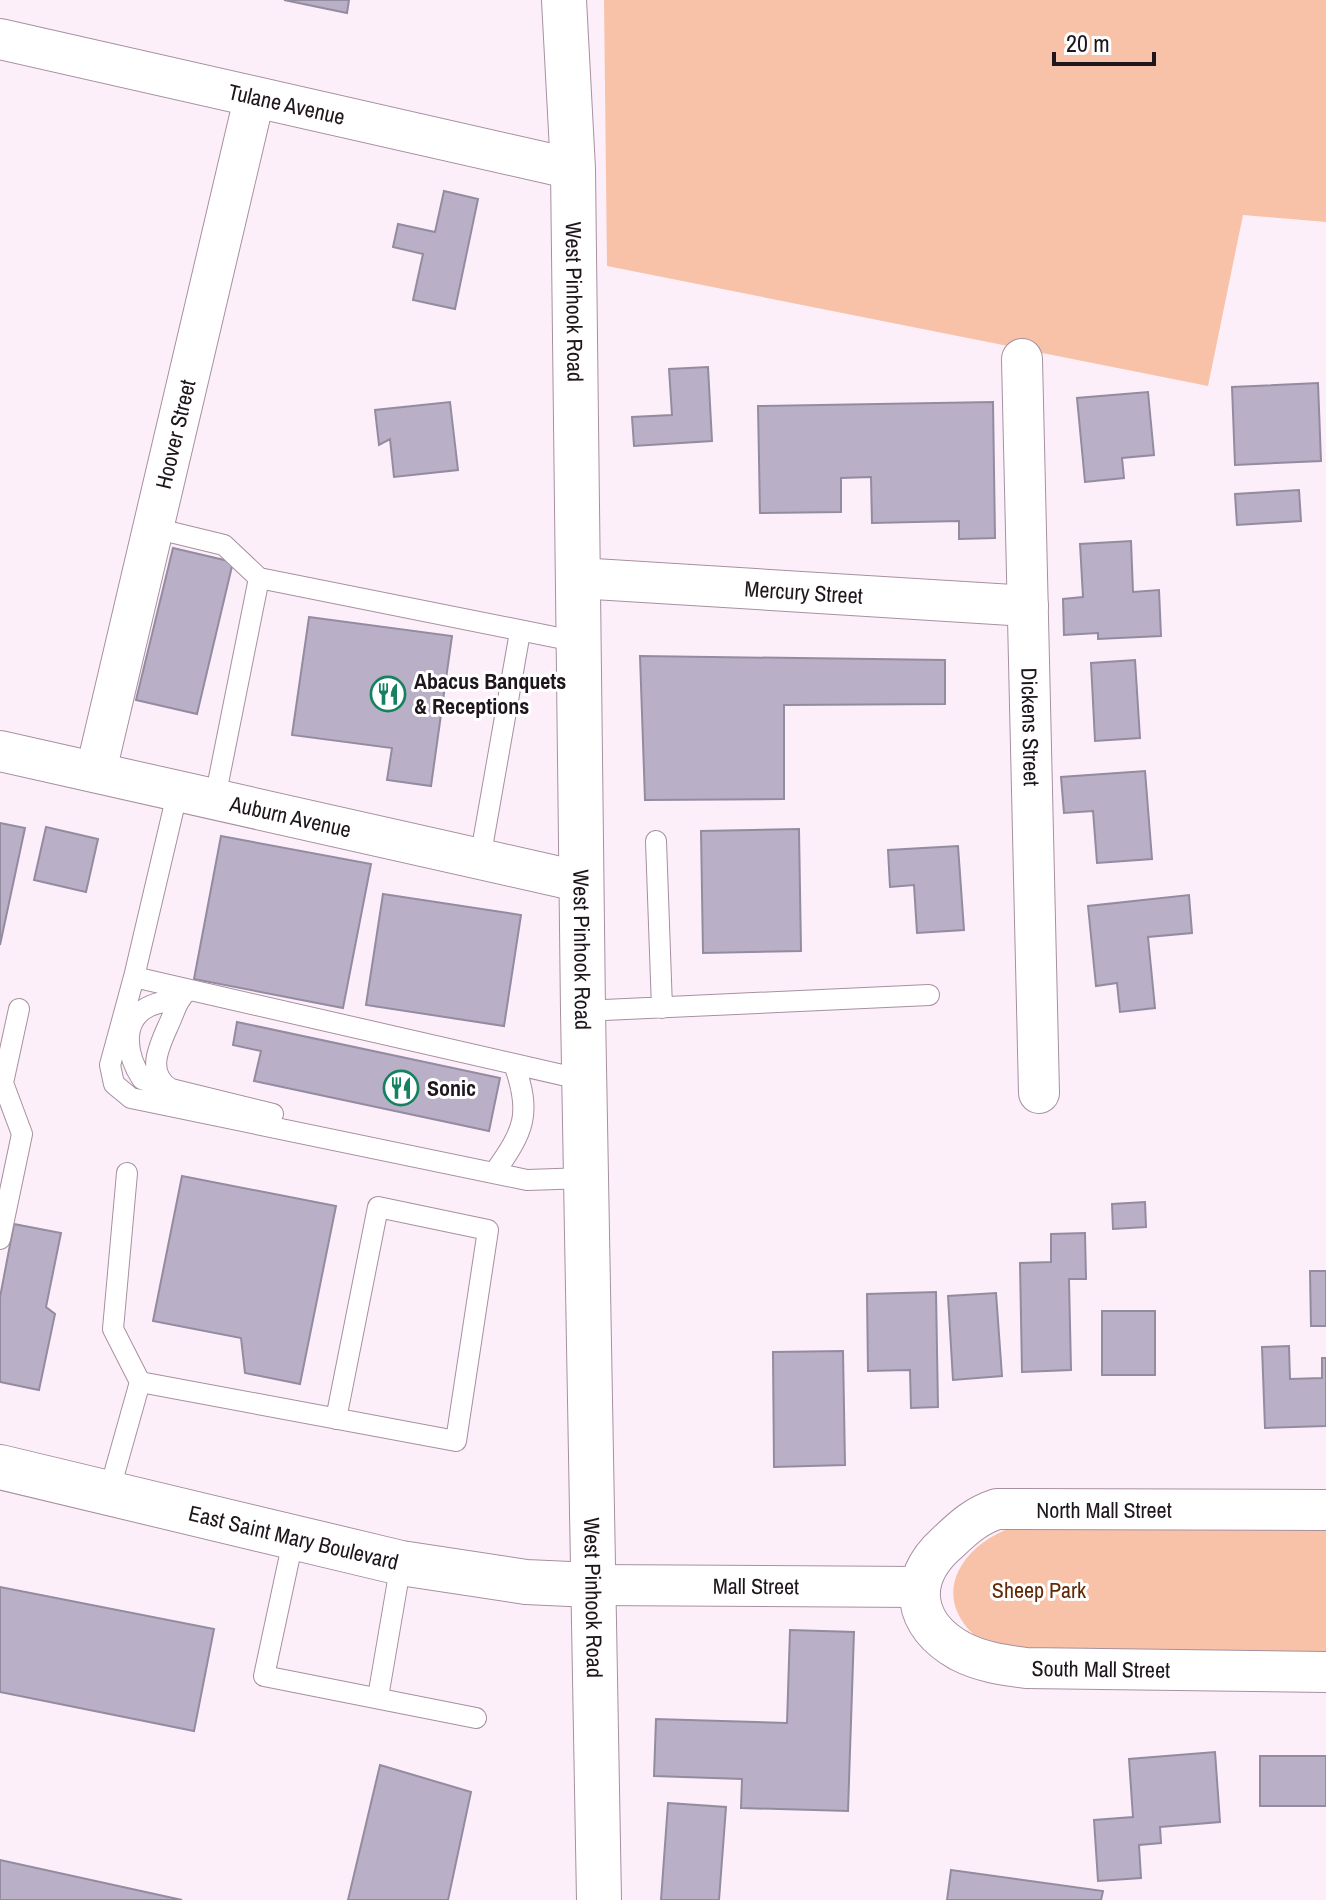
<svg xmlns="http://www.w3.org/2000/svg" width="1326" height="1900" viewBox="0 0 1326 1900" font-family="'Archivo Narrow',sans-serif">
	<rect width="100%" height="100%" fill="#fdeff9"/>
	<path fill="#f8c2a9" d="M604 0H1326V222L1243 215 1208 386 607 266Z
		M1019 1525 1326 1526V1659L1023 1656C1010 1652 991 1649 981 1641 924 1596 964 1541 1019 1525Z"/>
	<path fill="#b9b0c7" stroke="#938ba0" stroke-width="2" d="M284 0H349L347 13Z
		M444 191 478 199 455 309 413 300 423 254 393 247 398 224 435 232Z
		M708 367 712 441 634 446 632 417 672 415 669 369Z
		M1318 383 1321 461 1235 465 1232 387Z
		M1148 392 1154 455 1122 458 1124 478 1085 482 1077 398Z
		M450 402 458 470 394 477 390 439 379 445 375 410Z
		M993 402 995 538 959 539V521L872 523 871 477 841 478V512L760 513 758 406Z
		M1299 490 1301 521 1237 525 1235 494Z
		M1131 541 1133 592 1159 590 1161 636 1098 639V633L1064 635 1063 599 1083 597 1080 544Z
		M173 548 233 562 197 714 136 700Z
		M309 617 452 636 431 786 387 780 392 748 292 735Z
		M640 656 945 660V704L784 705V799L645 800Z
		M1135 660 1140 738 1095 741 1091 663Z
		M1145 771 1152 859 1097 863 1093 811 1064 813 1061 777Z
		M0 823 25 828 0 945Z
		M46 827 98 839 86 892 34 880Z
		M799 829 801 951 703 953 701 831Z
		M221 836 371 864 343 1008 194 979Z
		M958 846 964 930 917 933 914 885 890 887 888 850Z
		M383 894 521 915 504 1026 366 1005Z
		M1189 895 1192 933 1148 937 1155 1008 1120 1012 1117 983 1096 986 1088 906Z
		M237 1022 500 1078 489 1131 254 1081 261 1051 233 1045Z
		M182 1176 336 1206 300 1384 245 1373 241 1338 153 1321Z
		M1145 1202 1146 1227 1113 1229 1112 1204Z
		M14 1224 61 1233 46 1307 55 1314 39 1390 0 1382V1297Z
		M1085 1233 1086 1279H1069L1071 1370 1022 1372 1020 1263 1051 1262V1234Z
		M1310 1271H1326V1326H1311Z
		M936 1292 938 1407 911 1408 910 1370 868 1371 867 1294Z
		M996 1293 1002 1376 953 1380 948 1296Z
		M1102 1311H1155V1375H1102Z
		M1289 1346 1290 1379 1322 1378V1358H1326V1426L1265 1428 1262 1347Z
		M843 1351 845 1465 774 1467 773 1352Z
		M0 1587 214 1629 194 1731 0 1692Z
		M790 1630 854 1632 848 1811 741 1808 742 1779 654 1776 656 1719 787 1723Z
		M1215 1752 1220 1822 1160 1827 1161 1843 1139 1845 1141 1878 1098 1881 1094 1820 1133 1817 1129 1759Z
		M1260 1756H1326V1806H1260Z
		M380 1765 471 1792 448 1900H348Z
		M668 1803 726 1807 719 1900H661Z
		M0 1860 182 1900H0Z
		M951 1870 1103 1891 1101 1900H947Z"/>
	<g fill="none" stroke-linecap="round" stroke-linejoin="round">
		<g stroke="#a6909f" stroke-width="22">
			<path id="service" d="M154 528 224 545 259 578 215 798
				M259 578 579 642
				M656 841 662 1008
				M480 859 520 632
				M134 977 178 790
				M188 990C177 1000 175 1011 169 1024 159 1046 145 1074 171 1089L273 1114
				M583 1011 929 995
				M584 1080 134 977 110 1065 114 1084 131 1098 527 1180 586 1178
				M0 1083H3L19 1009
				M169 1089 142 1079C128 1058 119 1022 148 1007 157 1002 169 1001 179 998
				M127 1173 113 1329 140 1382
				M494 1173C524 1131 532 1114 514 1064
				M0 1239 22 1134 3 1083
				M109 1492 140 1382 456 1441 488 1230 378 1207 336 1419
				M294 1536 264 1676 476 1718
				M378 1697 401 1563"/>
		</g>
		<g stroke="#a6909f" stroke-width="42">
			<g id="minor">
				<path id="s1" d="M0 39 573 169"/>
				<path id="s2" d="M1022 359 1039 1093"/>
				<path id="s3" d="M578 578 1028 606"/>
				<path id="s4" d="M0 751 582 882"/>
				<path id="s5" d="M96 771 254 99"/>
				<path id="s6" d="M1326 1510 997 1509C975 1516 962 1529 946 1544 906 1580 913 1625 960 1651 981 1662 1003 1665 1026 1668L1326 1672"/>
				<path id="s7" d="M592 1585 919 1587"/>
			</g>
		</g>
		<g stroke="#a6909f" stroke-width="46">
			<g id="tertiary">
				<path id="s8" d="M0 1467 401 1563 526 1582 592 1585"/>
			</g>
		</g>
		<g stroke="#a6909f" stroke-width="46">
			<g id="secondary">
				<path id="s9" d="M564 0 573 169 583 1011 599 1900"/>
			</g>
		</g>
		<use href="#service" stroke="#fff" stroke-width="20"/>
		<use href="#minor" stroke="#fff" stroke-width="40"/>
		<use href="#tertiary" stroke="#fff" stroke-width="44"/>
		<use href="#secondary" stroke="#fff" stroke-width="44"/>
	</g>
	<defs>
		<g id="restaurant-ring" transform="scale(1.8)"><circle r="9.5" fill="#fff" stroke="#15825f" stroke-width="1.5"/><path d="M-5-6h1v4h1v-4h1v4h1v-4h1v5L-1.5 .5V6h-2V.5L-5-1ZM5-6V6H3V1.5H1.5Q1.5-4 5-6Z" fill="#15825f"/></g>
	</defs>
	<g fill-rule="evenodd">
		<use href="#restaurant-ring" x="388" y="694"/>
		<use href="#restaurant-ring" x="401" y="1088"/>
	</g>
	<g text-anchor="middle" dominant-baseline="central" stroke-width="6" stroke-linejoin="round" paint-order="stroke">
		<g font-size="22" fill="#1e161c" stroke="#fff">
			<text stroke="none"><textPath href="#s1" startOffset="294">Tulane Avenue</textPath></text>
			<text stroke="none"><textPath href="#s9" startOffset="302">West Pinhook Road</textPath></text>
			<text stroke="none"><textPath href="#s5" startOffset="346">Hoover Street</textPath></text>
			<text stroke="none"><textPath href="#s3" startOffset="226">Mercury Street</textPath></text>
			<text stroke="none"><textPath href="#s2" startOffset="368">Dickens Street</textPath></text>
			<text stroke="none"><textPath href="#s4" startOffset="298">Auburn Avenue</textPath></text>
			<text stroke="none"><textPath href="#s9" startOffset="950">West Pinhook Road</textPath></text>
			<text x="1104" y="1510">North Mall Street</text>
			<text stroke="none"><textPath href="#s8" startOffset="302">East Saint Mary Boulevard</textPath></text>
			<text stroke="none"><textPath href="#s7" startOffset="164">Mall Street</textPath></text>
			<text stroke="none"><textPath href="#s9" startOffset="1598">West Pinhook Road</textPath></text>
			<text stroke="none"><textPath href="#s6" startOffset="666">South Mall Street</textPath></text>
		</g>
		<g font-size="22" font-weight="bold" fill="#1e161c" stroke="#fff" text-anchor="start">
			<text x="414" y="681">Abacus Banquets<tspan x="414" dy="25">&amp; Receptions</tspan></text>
			<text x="427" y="1088">Sonic</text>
		</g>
		<g font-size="22" fill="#632906" stroke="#fff">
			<text x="1039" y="1590">Sheep Park</text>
		</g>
	</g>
	<path d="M1054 52v12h100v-12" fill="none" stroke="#1e161c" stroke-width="4"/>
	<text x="1066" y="52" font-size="24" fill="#1e161c" stroke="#ffffff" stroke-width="6" paint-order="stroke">20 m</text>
</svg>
